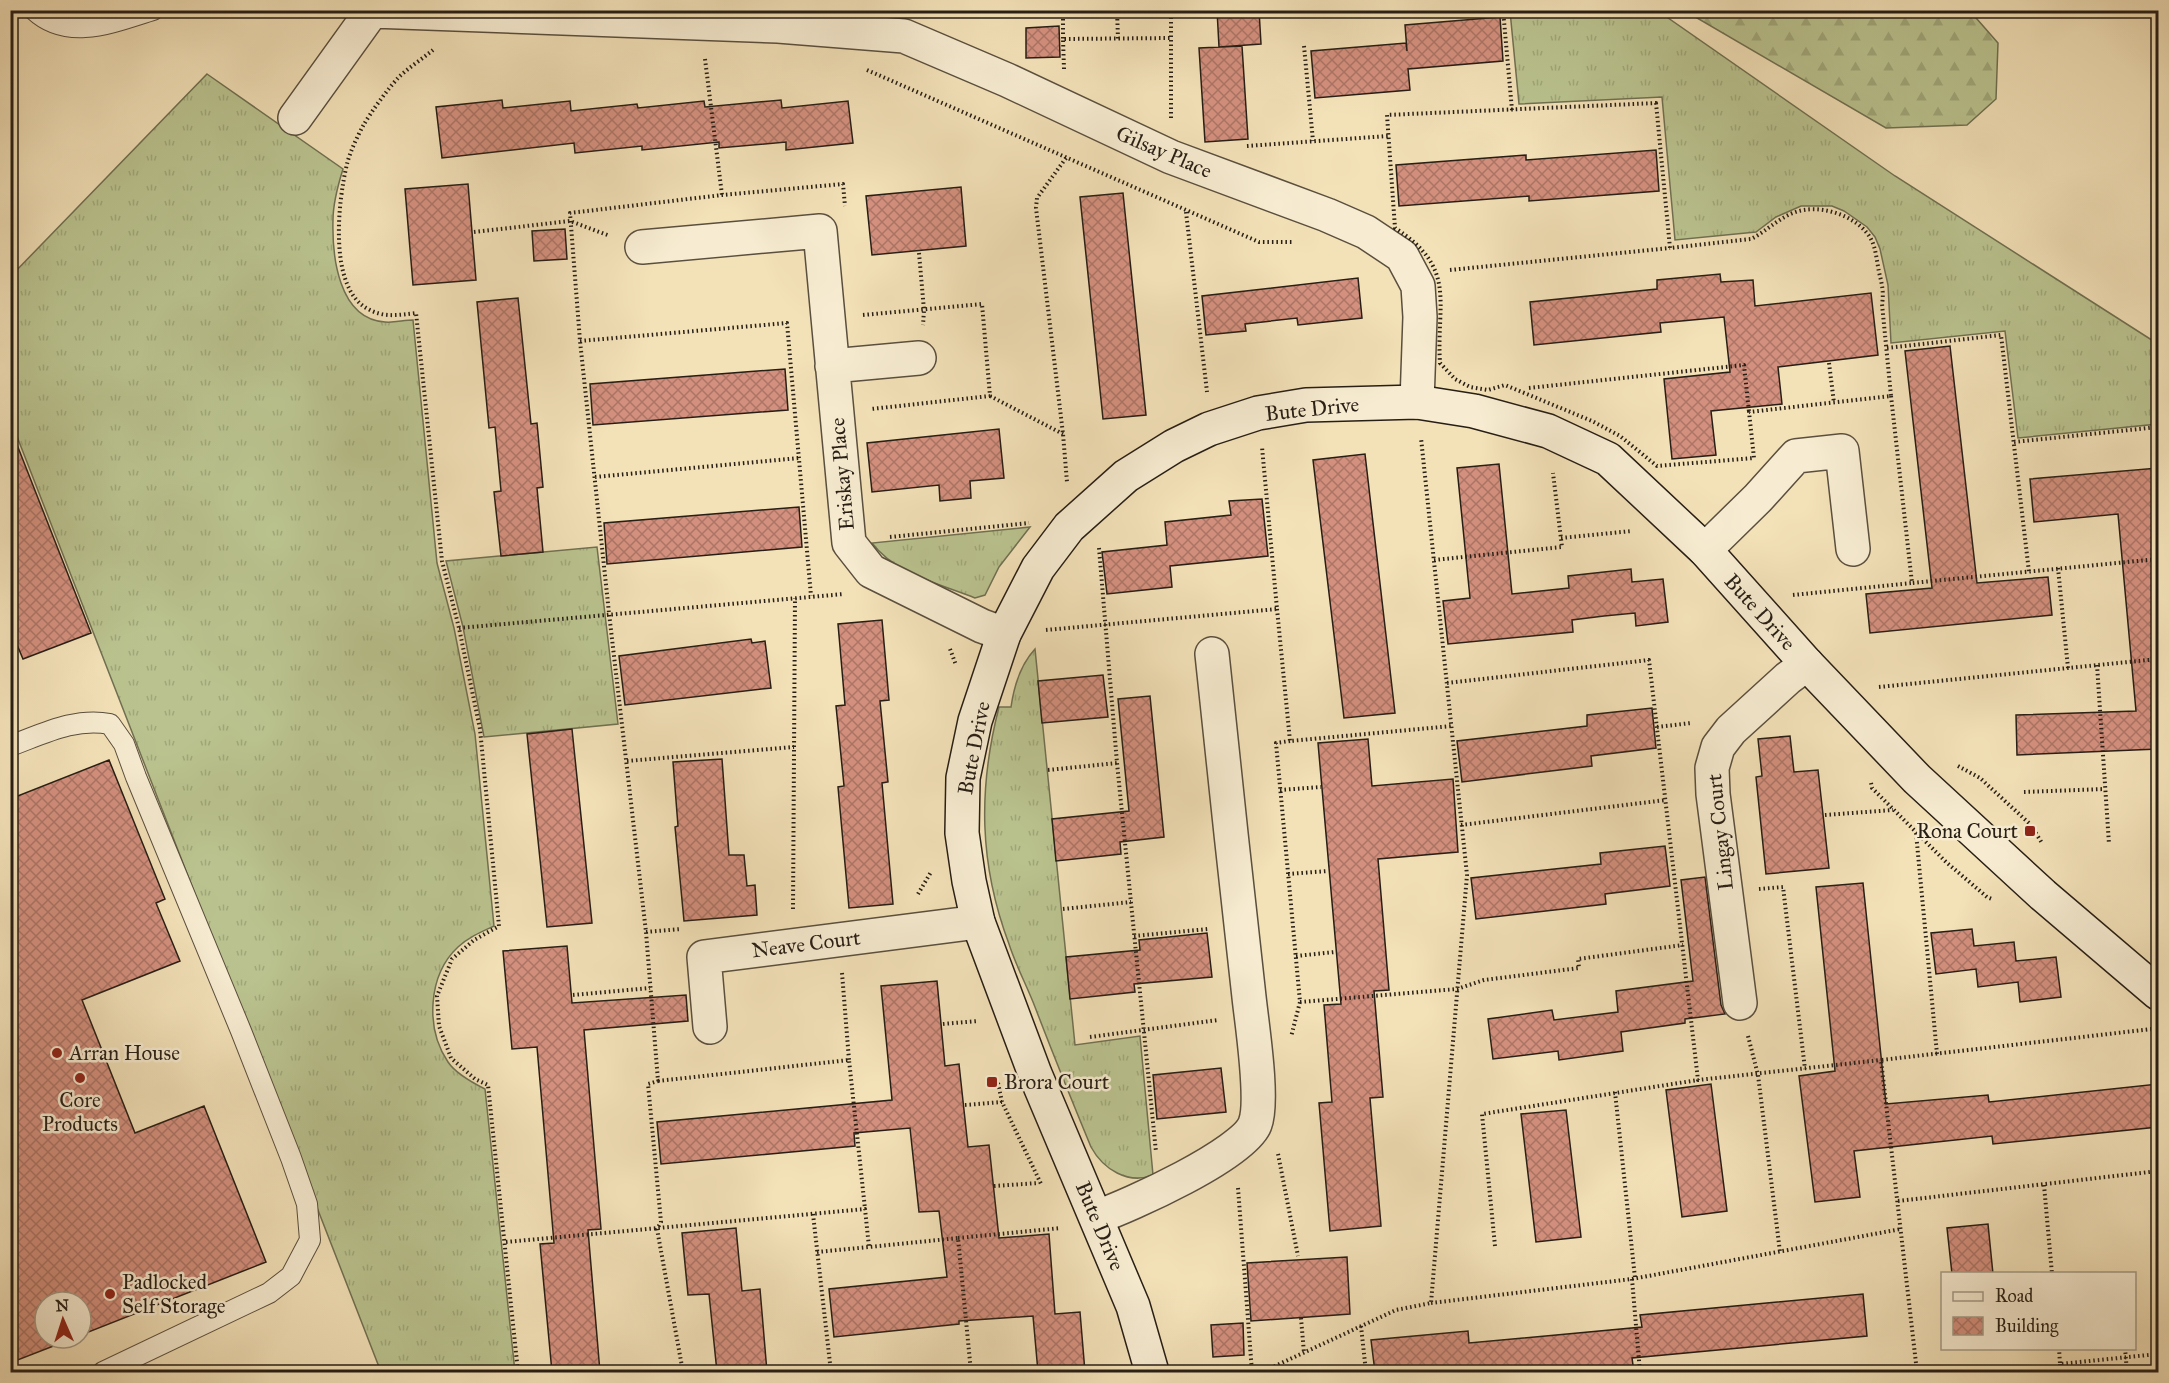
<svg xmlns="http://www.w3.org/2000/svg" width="2169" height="1383" viewBox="0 0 2169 1383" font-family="'IM FELL Great Primer',serif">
	<defs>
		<pattern id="grass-tufts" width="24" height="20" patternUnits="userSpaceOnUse" patternTransform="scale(1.5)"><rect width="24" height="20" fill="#bac38f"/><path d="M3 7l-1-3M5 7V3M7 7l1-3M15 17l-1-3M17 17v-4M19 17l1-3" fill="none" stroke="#a0a77a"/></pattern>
		<pattern id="forest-firs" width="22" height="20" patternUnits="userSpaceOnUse" patternTransform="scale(1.5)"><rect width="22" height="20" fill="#bac38f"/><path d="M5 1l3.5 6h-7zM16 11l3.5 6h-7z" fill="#a0a77a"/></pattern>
		<pattern id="building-cross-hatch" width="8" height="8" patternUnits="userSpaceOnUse" patternTransform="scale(1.5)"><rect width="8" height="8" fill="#d4907e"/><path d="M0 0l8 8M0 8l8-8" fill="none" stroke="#ac7566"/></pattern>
	</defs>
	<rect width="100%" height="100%" fill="#f3e1b8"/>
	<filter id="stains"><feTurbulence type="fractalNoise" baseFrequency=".00333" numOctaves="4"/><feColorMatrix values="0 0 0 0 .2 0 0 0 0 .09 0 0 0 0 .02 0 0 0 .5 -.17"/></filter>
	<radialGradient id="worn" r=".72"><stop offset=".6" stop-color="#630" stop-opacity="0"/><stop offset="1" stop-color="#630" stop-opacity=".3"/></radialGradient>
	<path fill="url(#grass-tufts)" stroke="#707052" stroke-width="1.5" d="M1510 11H1658L1895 176 2158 344V424L2018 438 2005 331 1891 343 1888 285 1880 249 1875 237 1867 227 1844 211 1832 206H1801L1776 217 1756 232 1675 240 1662 97 1519 104Z
		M207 74 343 169C338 185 333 203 333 220 332 255 338 319 385 322 394 323 404 320 413 320L437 563 454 628 475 734 494 926C481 932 469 937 458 947 428 975 425 1028 448 1062 456 1074 473 1083 485 1089L515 1372H381L11 421V276Z
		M1030 527 999 567 985 595 975 598C940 584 895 574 872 543Z
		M597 547 618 724 484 737 463 627 446 561Z
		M1035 649 1075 1045 1140 1036 1153 1175C1128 1185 1103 1169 1091 1147 1072 1101 1053 1054 1035 1007 1027 986 1016 966 1009 944 979 864 978 789 999 707H1011C1014 686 1021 664 1035 649Z"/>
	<path fill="url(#forest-firs)" stroke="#707052" stroke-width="1.5" d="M1685 11H1970L1998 43 1996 99 1967 125 1886 128Z"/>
	<path fill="url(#building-cross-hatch)" stroke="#271e15" stroke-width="1.5" d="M1217 10H1259L1261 44 1219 47Z
		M1500 17 1503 61 1408 69 1410 90 1315 98 1311 51 1406 43 1407 51 1405 25Z
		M1059 26 1060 57 1026 58V28Z
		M1242 46 1248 139 1205 142 1199 48Z
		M502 100 503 108 570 101 571 111 637 104 638 108 704 101 705 107 781 100 782 108 848 101 853 143 786 150V142L719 148V142L642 150V146L575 153 574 143 442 158 436 107Z
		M1656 150 1659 191 1529 201V196L1399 206 1396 165 1526 155V160Z
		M468 184 476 280 413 285 405 189Z
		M961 187 966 246 872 255 866 196Z
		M1123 193 1146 415 1103 419 1080 197Z
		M565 229 567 259 534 261 532 231Z
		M1720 274 1721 282 1753 280 1755 306 1871 293 1878 355 1778 367 1782 404 1711 411 1716 455 1672 459 1664 379 1730 372 1724 317 1660 323 1661 332 1534 345 1530 302 1657 289V280Z
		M1358 278 1362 318 1298 325 1297 318 1245 324 1246 331 1206 335 1202 296Z
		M518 298 531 424 537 423 543 487 537 488 543 552 501 556 494 492 501 491 495 427 489 428 477 302Z
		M1950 346 1977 583 2048 577 2052 615 1870 633 1866 594 1932 588 1905 351Z
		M785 369 788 410 593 425 590 384Z
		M999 429 1004 478 970 481 971 498 940 501 939 485 872 492 867 443Z
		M12 432 91 633 23 659 10 628V433Z
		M1365 454 1395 713 1344 718 1313 460Z
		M1499 464 1512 594 1569 588 1568 576 1631 569 1632 582 1663 579 1668 622 1636 626 1635 613 1604 616 1572 620 1573 632 1448 644 1443 601 1470 598 1457 468Z
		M2158 468V749L2017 755 2016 715 2136 711 2118 514 2034 522 2030 479Z
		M1262 499 1268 556 1170 566 1172 587 1107 594 1102 552 1167 545 1165 522 1231 515 1229 501Z
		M799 507 802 547 607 564 604 523Z
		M882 620 889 700 880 701 888 782 882 783 893 904 849 908 838 787 844 786 836 706 845 705 838 624Z
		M751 639 752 643 765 641 771 688 625 705 619 656Z
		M1103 675 1108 717 1042 723 1038 681Z
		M1150 696 1164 837 1120 842 1121 854 1056 861 1052 819 1129 811 1118 699Z
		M1652 708 1656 748 1591 756 1592 766 1462 782 1457 741 1587 726V715Z
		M572 729 592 923 547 927 527 734Z
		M1790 736 1794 772 1818 770 1829 868 1766 874 1756 777 1762 776 1758 739Z
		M1368 739 1372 786 1453 779 1458 852 1378 859 1389 990 1374 991 1383 1097 1370 1098 1381 1226 1330 1231 1319 1103 1332 1102 1324 1005 1341 1004 1318 743Z
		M722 759 729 855H744L747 886 755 885 757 915 684 921 675 827 678 826 673 762Z
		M109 760 165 899 156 903 180 961 82 1000 135 1133 204 1106 266 1262 81 1335V1302H45V1338H74L10 1363V799Z
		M1665 846 1670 886 1605 894 1606 904 1476 919 1471 878 1601 864 1600 853Z
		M1705 877 1721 1005 1725 1014 1685 1019V1023L1621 1032 1623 1051 1559 1060 1558 1051 1493 1059 1488 1019 1552 1010 1554 1020 1618 1012 1616 991 1693 981 1681 880Z
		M1863 883 1886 1104 1988 1095 1989 1102 2158 1084V1127L1993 1144 1992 1136 1854 1151 1860 1197 1815 1202 1799 1076 1835 1071 1816 887Z
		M1972 929 1974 946 2014 942 2016 961 2056 957 2061 997 2020 1002 2018 982 1978 987 1976 969 1936 974 1931 933Z
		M1207 933 1212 977 1134 984 1135 992 1070 999 1066 957 1140 950 1139 940Z
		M567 946 572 1003 686 995 688 1021 584 1030 601 1229 588 1230 600 1372H552L540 1244 554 1243 537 1047 512 1049 503 951Z
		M937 981 945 1066 959 1064 968 1147 989 1145 999 1238 1049 1234 1055 1314 1080 1312 1085 1372H1038L1033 1316 959 1321V1324L834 1337 829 1289 947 1277 939 1211 919 1212 910 1128 854 1133 855 1146 661 1164 657 1122 892 1100 881 986Z
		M1221 1068 1226 1112 1157 1119 1153 1075Z
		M1711 1084 1727 1211 1682 1217 1666 1090Z
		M1566 1110 1581 1237 1536 1242 1521 1114Z
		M1988 1224 1993 1274H1952L1947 1228Z
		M736 1228 742 1291 760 1289 767 1372H717L709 1294 688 1295 682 1233Z
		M1347 1257 1350 1314 1251 1321 1247 1263Z
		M1863 1294 1867 1336 1632 1358 1634 1372H1375L1371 1340 1468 1331 1469 1343 1642 1327 1640 1315Z
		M1243 1323 1244 1355 1213 1357 1211 1325Z"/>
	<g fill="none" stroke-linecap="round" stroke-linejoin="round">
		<g stroke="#5a4f3e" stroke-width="22">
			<path id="lane" d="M34 10C68 42 114 22 153 10
				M10 746C43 734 75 717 110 724L124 744 136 777 241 1031 291 1158 307 1204 310 1240 291 1276 269 1293 103 1372"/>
		</g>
		<g stroke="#5a4f3e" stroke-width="36">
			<path id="street" d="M295 118 372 11 778 26 904 36 1007 80 1171 157 1327 215 1366 232 1402 256 1418 286 1420 317 1417 402
				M642 247 820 231 849 543 871 571 982 626 1004 634
				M832 366 919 358
				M1705 550 1758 498 1796 456 1842 451 1853 549
				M1740 1003 1713 794 1712 768 1718 747 1731 730 1788 678 1807 664
				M710 1027 704 957 978 922
				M1097 1217C1129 1206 1244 1154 1255 1124 1264 1101 1252 1025 1249 997 1236 883 1224 768 1212 654"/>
		</g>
		<g stroke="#271e15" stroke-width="36">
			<path id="secondary" d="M1152 1372 1133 1306 1035 1074 978 922 969 881 962 833 963 778 975 721 1004 634 1038 568 1069 527 1126 476 1174 446 1209 429 1258 413 1306 405 1417 402 1474 411 1548 431 1608 459 1705 550 1807 664 1917 779 2043 895 2158 993"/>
		</g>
		<path stroke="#271e15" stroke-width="4" stroke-dasharray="1.5 3" stroke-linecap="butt" d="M1063 10V39
			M1117 10 1118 39
			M1503 10 1512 110
			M2141 10 2158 23
			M1304 46 1313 141
			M433 50C422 59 408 68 398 78 387 90 371 112 363 126 357 137 350 152 347 164 338 201 328 288 368 309 384 318 399 315 416 313L442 561 459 628 480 729 499 926 474 940 452 959 437 996 439 1026 451 1058 475 1079 488 1085 518 1372
			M705 59 722 195
			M1064 69 1063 39 1171 38
			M867 70 1259 242H1294
			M1656 103 1670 248 1751 239C1769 230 1783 213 1804 210 1827 206 1861 218 1872 241 1876 250 1877 262 1879 272 1882 284 1884 293 1882 304L1891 396 1749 412 1754 458 1657 466 1620 436 1592 421 1505 385 1488 390 1470 387 1455 379 1440 363C1436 302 1458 269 1395 228L1387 115Z
			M1171 118V10
			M1247 146 1388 136
			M1066 158 1037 198 1036 208 1063 434 1067 482
			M1186 212 1207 392
			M474 232 570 221 610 236
			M919 253 924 310 923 325
			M1450 270 1670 248
			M863 315 982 304 990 396 871 409
			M580 341 787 323 811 596
			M1887 348 2001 335 2029 572
			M1829 363 1834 403
			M1529 388 1744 365 1749 412
			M990 396 1063 434
			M1891 396 1912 583 2158 559
			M2014 442 2158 427
			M595 477 799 458
			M890 537 1029 523
			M1561 538 1632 531
			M1099 548 1117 763 1156 1152
			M1434 560 1562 547 1553 473
			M2058 568 2068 668
			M1793 595 1912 583
			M1277 609 1290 741 1452 726
			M459 628 844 594
			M1046 630 1277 609 1262 447
			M950 649 956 665
			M2097 665 2109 844
			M1447 683 1649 660 1698 1080 1881 1060
			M1879 687 2158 659
			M1657 727 1691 723
			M1290 741 1276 743 1300 1002 1291 1037
			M627 761 794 747
			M1958 766 1980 778 2030 824 2042 843
			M1048 770 1117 763
			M1871 783 1872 788 1946 862 1987 897 1992 899
			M1280 790 1321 787
			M2024 792 2104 789
			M1825 815 1893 810
			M1461 825 1666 800
			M1916 833 1937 1054
			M1288 874 1328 871
			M1759 889 1783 887 1805 1069
			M918 894 931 872
			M793 909 795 598
			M1063 909 1131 902
			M646 932 681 929
			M1134 936 1208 929
			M1296 956 1335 952
			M842 973 849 1060
			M573 995 650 988
			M1300 1002 1457 989 1484 980 1579 968 1578 959 1683 945
			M943 1024 978 1021
			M1748 1036 1758 1075 1780 1252
			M1090 1037 1218 1020
			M658 1081 849 1060 865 1209
			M998 1083 1002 1102 1042 1186
			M1615 1092 1635 1278
			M965 1105 1002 1102
			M1278 1154 1298 1256
			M2044 1185 2052 1274
			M994 1186 1039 1183
			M1238 1188 1252 1372
			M1898 1201 2158 1171
			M813 1214 831 1372
			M958 1238 1061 1228
			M506 1242 865 1209 869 1247 958 1238 971 1372
			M1495 1246 1482 1114 1698 1080
			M817 1252 869 1247
			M1632 1279 1640 1372
			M1431 1303 1632 1279 1901 1229
			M1301 1318 1304 1353
			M1361 1326 1366 1372
			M2059 1348 2060 1364 2158 1354
			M2125 1348 2127 1372
			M2060 1364 2061 1372
			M683 1372 657 1229 661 1222 648 1084 658 1081 646 932 609 613 580 341 570 213 722 195 843 184 845 206
			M967 1372 1009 1368V1372
			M1262 1372 1396 1310 1431 1303 1467 875 1421 438
			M1917 1372 1881 1060 2152 1029"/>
		<use href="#lane" stroke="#f7ecd1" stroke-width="20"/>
		<use href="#street" stroke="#f7ecd1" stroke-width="33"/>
		<use href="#secondary" stroke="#f7ecd1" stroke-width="33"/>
	</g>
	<g fill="#8f2418" stroke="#f7ecd1" stroke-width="2">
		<rect x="2024" y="825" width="12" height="12" rx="3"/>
		<circle cx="57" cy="1053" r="6"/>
		<circle cx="80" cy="1078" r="6"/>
		<rect x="986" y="1076" width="12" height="12" rx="3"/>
		<circle cx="110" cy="1294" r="6"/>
	</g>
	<g text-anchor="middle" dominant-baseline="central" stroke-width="5" stroke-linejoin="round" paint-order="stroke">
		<g font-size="21" fill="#271e15" stroke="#f7ecd1">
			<text transform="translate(1164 152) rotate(23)">Gilsay Place</text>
			<text transform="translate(1312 409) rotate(-6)">Bute Drive</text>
			<text transform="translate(842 474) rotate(-95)">Eriskay Place</text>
			<text transform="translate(1760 612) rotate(48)">Bute Drive</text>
			<text transform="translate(974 748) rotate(-79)">Bute Drive</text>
			<text transform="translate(1720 832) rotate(-96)">Lingay Court</text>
			<text transform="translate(806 944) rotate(-7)">Neave Court</text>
			<text transform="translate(1100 1226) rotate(67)">Bute Drive</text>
		</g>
		<g font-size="21" fill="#271e15" stroke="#f7ecd1" text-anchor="start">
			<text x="2018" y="831" text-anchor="end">Rona Court</text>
			<text x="69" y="1053">Arran House</text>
			<text x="1004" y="1082">Brora Court</text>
			<text x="80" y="1100" text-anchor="middle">Core<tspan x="80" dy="24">Products</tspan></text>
			<text x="122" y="1282">Padlocked<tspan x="122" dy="24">Self Storage</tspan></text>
		</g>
	</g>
	<rect width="2169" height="1383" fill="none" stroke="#f3e1b8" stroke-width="36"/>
	<rect x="12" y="12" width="2145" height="1359" fill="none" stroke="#271e15" stroke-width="3"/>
	<rect x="18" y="18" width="2133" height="1347" fill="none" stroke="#271e15" stroke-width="1.5"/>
	<rect x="1941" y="1272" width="195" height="78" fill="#f7ecd1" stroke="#a49a86" stroke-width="1.5"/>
	<rect x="1953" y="1292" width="30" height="9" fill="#f7ecd1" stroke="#a49a86" stroke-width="1.5"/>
	<text x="1995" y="1302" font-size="18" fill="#271e15">Road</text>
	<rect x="1953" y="1317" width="30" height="18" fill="url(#building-cross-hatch)" stroke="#a49a86" stroke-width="1.5"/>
	<text x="1995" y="1332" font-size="18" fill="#271e15">Building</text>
	<g transform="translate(63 1320) rotate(357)"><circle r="28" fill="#f7ecd1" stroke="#a49a86" stroke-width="1.5"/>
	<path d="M0-4.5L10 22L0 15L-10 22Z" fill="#8f2418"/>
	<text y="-9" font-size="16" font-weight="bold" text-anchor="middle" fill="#271e15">N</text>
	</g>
	<rect width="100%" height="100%" filter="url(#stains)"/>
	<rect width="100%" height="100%" fill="url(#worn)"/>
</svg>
